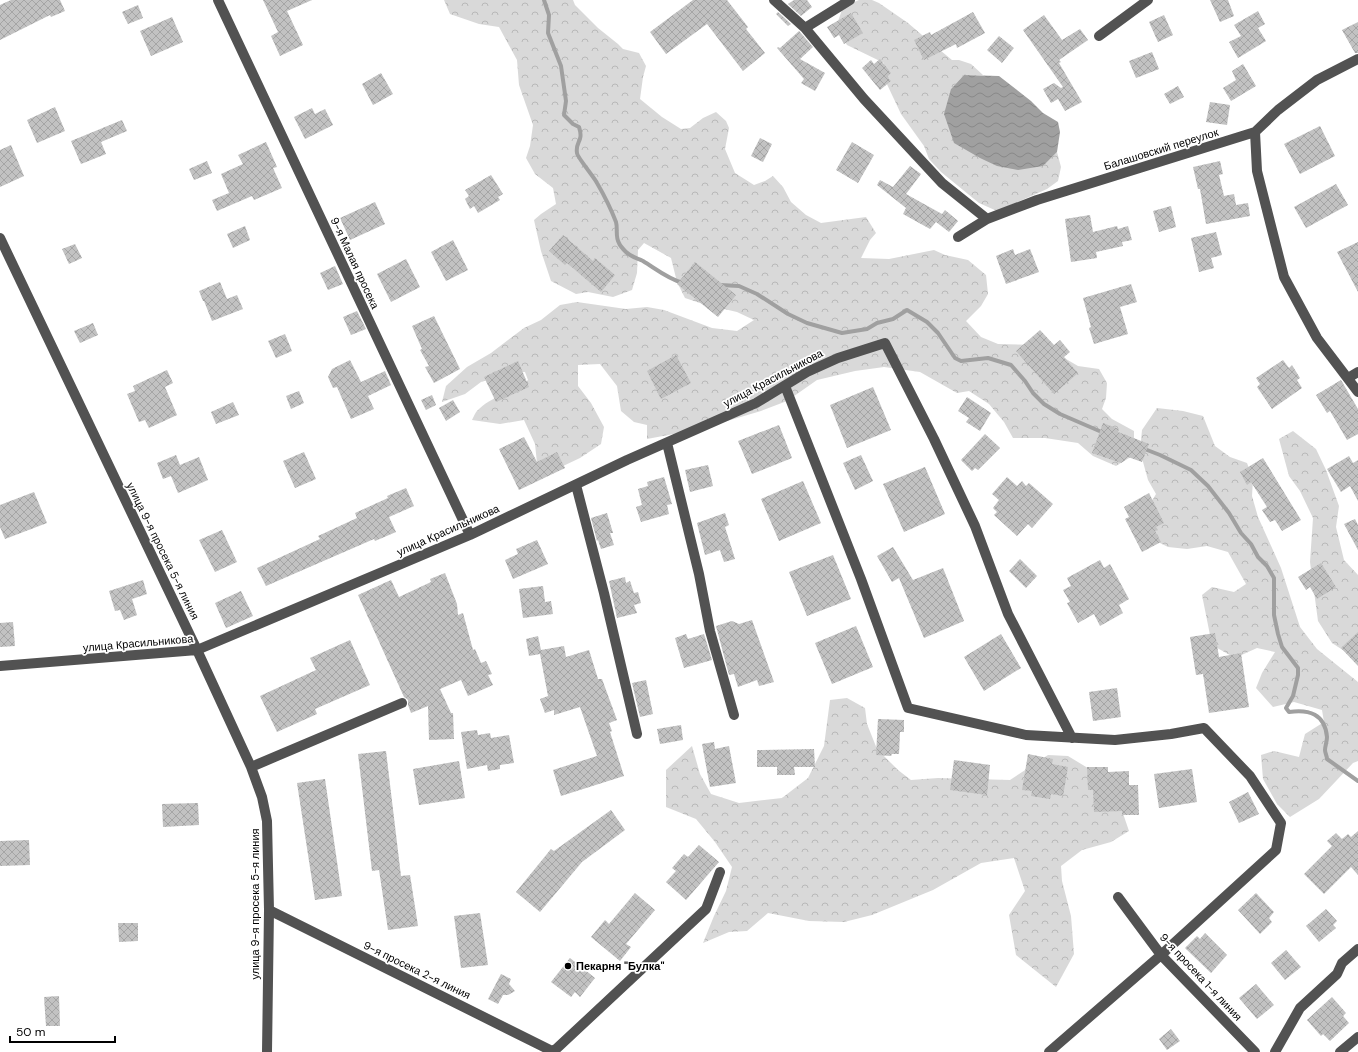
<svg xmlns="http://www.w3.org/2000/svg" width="1358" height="1052" viewBox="0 0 1358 1052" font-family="'DM Sans',sans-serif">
	<defs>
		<pattern id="forest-crowns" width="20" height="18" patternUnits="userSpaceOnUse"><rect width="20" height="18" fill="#d9d9d9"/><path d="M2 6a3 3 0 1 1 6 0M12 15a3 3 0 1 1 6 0" fill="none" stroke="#b8b8b8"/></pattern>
		<pattern id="water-waves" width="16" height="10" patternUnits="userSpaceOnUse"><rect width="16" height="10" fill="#a0a0a0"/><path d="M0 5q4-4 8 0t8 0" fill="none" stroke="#888"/></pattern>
		<pattern id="building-cross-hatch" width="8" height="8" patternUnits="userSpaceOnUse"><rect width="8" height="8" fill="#c2c2c2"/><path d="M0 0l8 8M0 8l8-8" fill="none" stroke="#a5a5a5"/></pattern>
	</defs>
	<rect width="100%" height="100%" fill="#fff"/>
	<path fill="url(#forest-crowns)" d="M444 0H573L575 5 598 28 618 44 623 49 639 53 646 66 643 77 640 99 662 117 681 129 690 128 703 118 716 112 726 121 729 128 725 149 735 173 754 185 765 181 773 176 783 187 791 202 806 215 821 223 866 217 876 233 870 240 861 258 889 259 934 250 945 255 968 260 986 275 988 294 981 306 966 321 981 337 998 344 1042 345 1078 366 1099 369 1107 383 1106 398 1102 409 1112 419 1134 431V455L1116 466 1093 456 1078 443 1045 438H1013L1004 422 989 404 969 391 957 393 920 372 884 367 855 371 817 380 787 401 761 411 700 429 647 439V425L634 422 621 411 617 386 600 364 578 365V386L591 403 604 427 601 444 580 458 561 467 537 463 535 444 524 420 500 424 472 420C474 416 476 411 479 409 493 396 513 392 528 380L525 372 508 373 481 382 465 394 442 402 446 386 467 367 491 353 524 328 541 320 560 305 577 302 626 309 647 307 664 310 712 328 737 331 754 320 737 312 703 304 685 298 677 282 671 258 644 243 638 250 637 273 632 290 613 297 588 292 576 294 551 281 541 251 534 220 541 214 556 204 553 188 535 174 526 158 530 146 533 125 519 85 517 60 499 27 479 24 450 14Z
		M859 0H872L879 3 908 23 929 41 952 60H959L971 64 983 75H964L951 89 1043 166 1057 152 1061 167 1058 181 1047 189 997 211 979 203 941 172 929 159 924 146 901 114 885 80 884 63 847 45 836 27 843 7Z
		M1157 408 1183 411 1203 416 1215 446 1230 457 1247 463 1253 479 1252 496 1258 517 1281 568 1300 627 1317 649 1358 682V761L1353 763 1319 799 1290 817 1277 804 1263 779 1261 755 1274 751 1299 757 1305 734 1324 722 1322 710 1294 702 1273 707 1256 688 1262 673 1275 652 1257 648 1235 658 1212 645 1202 595 1212 587 1234 592 1246 584 1228 552 1207 546 1187 549 1168 547 1150 538 1142 518 1156 494 1148 480 1140 451 1142 430Z
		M1293 431 1316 449 1326 470 1339 506 1336 527 1344 560 1358 575V660L1332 643 1318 621 1310 562 1313 518 1300 491 1289 476 1279 439Z
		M847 698 865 708 867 724 877 749 898 770 911 780 938 778 1010 780 1048 755 1068 756 1101 776 1116 793 1129 831 1111 842 1082 850 1061 866 1062 881 1071 916 1074 954 1056 987 1016 955 1009 915 1025 891 1014 858 981 863 933 890 872 915 844 922 809 921 768 913 747 931 729 932 703 943 714 916 726 891 732 867 715 842 696 819 666 807V770L692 746 700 774 711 794 739 803 782 798 808 778 824 746 830 700Z"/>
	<path fill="url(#water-waves)" d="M964 75 999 76 1031 101 1043 113 1058 122 1060 132 1057 152 1043 166 1018 170 997 166 980 158 954 143 944 114 951 89Z"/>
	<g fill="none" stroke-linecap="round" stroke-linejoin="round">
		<path stroke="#a0a0a0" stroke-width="4" d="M544 0 549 15 548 33 561 66 566 101 564 115 573 124 579 127C584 142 575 141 577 153 577 157 594 177 597 183 604 195 611 209 616 222 618 229 615 236 619 243 620 246 624 250 626 252 631 257 637 258 643 261 656 269 668 279 683 283
			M720 285 739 286 757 294 788 314 807 323 842 333 867 329 877 323 893 319 907 310 927 322 938 333 955 358 961 361 988 358 1011 365 1025 381 1033 393 1044 404 1060 414 1104 433
			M1142 448 1160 455 1191 470 1208 486 1229 513 1241 533 1251 544 1258 557 1267 566 1274 578V615L1278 634 1282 647 1298 668V675L1293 696 1286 708 1289 712C1309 709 1325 714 1327 737 1327 742 1325 746 1325 750 1325 753 1327 756 1327 759L1358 781"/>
	</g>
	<path fill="url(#building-cross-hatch)" d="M11 0H60L65 11 51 17 50 15 0 40V5Z
		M263 0H312L287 11 303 45 280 56 271 36 278 32Z
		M693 0H727L748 27 746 29 765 53 743 71 707 24 666 54 650 32Z
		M794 0H807L812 7 801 16 788 4Z
		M1210 0H1228L1234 16 1220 22Z
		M138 5 143 18 128 24 122 12Z
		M1258 11 1265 24 1258 28 1266 41 1238 58 1229 42 1241 36 1234 25Z
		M778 12 791 24 788 26 776 14Z
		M973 12 985 33 957 48 956 44 924 60 914 40 930 32 931 35Z
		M851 13 863 33 844 44 839 35 834 38 827 27Z
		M1044 15 1062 40 1080 29 1088 40 1059 60 1061 62 1059 63 1082 102 1065 111 1058 99 1051 103 1043 89 1054 83 1061 88 1063 87 1023 30Z
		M1164 15 1173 35 1158 42 1149 22Z
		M172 17 183 42 151 56 140 31Z
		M1358 22V53H1355L1342 30Z
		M799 31 813 47 800 59 825 73 815 91 801 83 804 79 777 48 778 47 780 48Z
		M999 36 1014 48 1002 63 987 50Z
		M1152 52 1159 69 1136 78 1129 61Z
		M880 59 891 73 887 77 891 81 880 90 862 68 871 60 874 64Z
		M1243 64 1256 86 1231 101 1223 88 1236 80 1232 71Z
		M381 73 393 94 373 105 362 84Z
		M1178 86 1184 97 1170 104 1164 94Z
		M1210 102 1230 105 1227 125 1206 122Z
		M55 107 65 131 37 143 27 120Z
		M312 108 315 114 325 109 333 125 305 139 294 117Z
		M122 120 127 131 101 142 106 154 81 164 71 141Z
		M1320 126 1335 156 1300 174 1284 144Z
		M760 138 772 144 763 162 751 156Z
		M266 142 277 167 273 168 282 188 254 200 252 196 217 211 212 200 229 193 221 174 243 164 238 155Z
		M852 142 874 155 858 183 836 170Z
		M11 145 24 176 0 187V150Z
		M207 161 212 173 194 180 189 169Z
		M1220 161 1223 174 1219 175 1224 196 1234 194 1236 205 1248 203 1250 216 1206 224 1200 189H1198L1193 167Z
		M910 166 921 174 906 194 942 214 945 210 958 221 949 232 936 222 930 229 903 214 906 208 877 185 880 180 893 187Z
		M491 175 503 194 498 197 500 200 478 213 474 206 470 209 465 199 469 196 465 190Z
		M1336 184 1348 205 1306 228 1294 207Z
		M375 202 385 224 350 240 340 218Z
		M1171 206 1176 227 1159 232 1153 211Z
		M1090 215 1093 232 1117 226 1118 229 1128 226 1132 240 1122 242 1123 246 1096 252 1097 258 1071 262 1065 219Z
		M245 226 250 240 233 248 227 234Z
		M1216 232 1222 255 1211 258 1214 268 1199 272 1191 238Z
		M563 235 593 261 595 258 615 275 601 292 567 263 565 265 549 251Z
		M453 240 468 270 446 281 431 252Z
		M1358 242V292L1337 252Z
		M75 244 82 258 69 264 62 249Z
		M1013 249 1015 255 1030 249 1039 272 1006 284 996 256Z
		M406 259 420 287 391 302 377 274Z
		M695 262 736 295 718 317 677 284Z
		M335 266 343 284 328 290 320 273Z
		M220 282 227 299 237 295 243 309 212 321 204 301H203L199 291Z
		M1131 284 1137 302 1120 307 1128 334 1094 344 1089 328 1091 327 1083 298Z
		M357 311 366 329 351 335 343 317Z
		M434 316 460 369 434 383 425 367 429 366 420 350 422 349 412 326Z
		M93 323 98 335 80 343 74 331Z
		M1040 330 1054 345 1060 340 1070 352 1064 357 1078 373 1054 394 1016 351Z
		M285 334 292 351 276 358 268 341Z
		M676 355 691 383 661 399 647 371Z
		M350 360 361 382 385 371 391 385 368 396 374 409 351 419 337 387 333 388 328 377 332 369Z
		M1283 360 1289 368 1292 365 1300 378 1297 380 1302 388 1272 409 1257 387 1260 384 1256 378Z
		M518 361 529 387 496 402 484 377Z
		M167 370 173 383 165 387 177 415 149 428 145 420 139 422 127 394 135 391 133 386Z
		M1341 380 1358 409V434L1347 440 1330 411 1327 413 1316 395Z
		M873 387 891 430 847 448 830 405Z
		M299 391 304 403 291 409 286 396Z
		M432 395 436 405 426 410 421 400Z
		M967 397 991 413 980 431 966 422 969 418 958 411Z
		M453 400 460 412 446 421 439 408Z
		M233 402 239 415 216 424 211 412Z
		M1103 423 1119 429 1118 432 1149 444 1142 462 1128 457 1124 461 1121 463 1092 453Z
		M779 425 792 458 752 474 738 441Z
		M985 434 1000 448 978 470 975 468 972 471 961 460Z
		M524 437 537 462 557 452 565 468 519 490 499 449Z
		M304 452 316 479 295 488 283 461Z
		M176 455 180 465 199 457 208 480 178 493 171 476 163 479 157 463Z
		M861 455 873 481 855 490 843 463Z
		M1349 456 1353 463 1358 460V501L1350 486 1341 492 1327 469Z
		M1263 458 1301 520 1282 531 1275 520 1270 522 1262 510 1267 507 1251 482 1247 485 1240 472Z
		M708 465 713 486 690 492 685 470Z
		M925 467 945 514 904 532 883 484Z
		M664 477 672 504 667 505 669 514 641 522 636 507 642 505 638 489 648 486 647 482Z
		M1007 477 1017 486 1022 481 1026 486 1029 483 1053 504 1032 528 1028 524 1017 536 994 515 997 512 993 508 999 500 992 494Z
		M803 481 821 523 779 541 761 499Z
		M406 488 414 506 389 517 396 532 375 541 374 539 266 586 257 568 320 539 318 536 357 518 355 513 388 498 387 496Z
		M34 492 47 523 5 539 0 527V505Z
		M1149 493 1164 523 1156 527 1158 530 1155 531 1161 542 1142 552 1125 519 1129 517 1124 507Z
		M607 513 613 533H610L614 545 601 549 598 540 597 541 591 518Z
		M725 513 729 525 725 527 735 559 724 562 720 550 705 555 697 523Z
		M1355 519 1358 525V550L1344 524Z
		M222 530 237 562 215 572 199 540Z
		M537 540 548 564 513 579 505 560 518 554 516 549Z
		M893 547 913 580 943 568 964 621 924 638 899 578 892 582 877 556Z
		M833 555 851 599 807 616 789 572Z
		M1020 559 1037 576 1026 588 1009 571Z
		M1100 560 1104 568 1110 564 1129 599 1119 605 1123 613 1100 626 1094 614 1078 623 1067 603 1070 602 1063 590 1071 586 1067 578Z
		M1321 563 1336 587 1317 599 1310 587 1306 590 1298 577Z
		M445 573 457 604 458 615 463 613 473 650 475 649 481 663 486 661 492 674 488 675 493 685 468 696 461 680 440 689 451 713H453L454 739 429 740 428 706 411 713 408 705V700L404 697 358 595 391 580 399 597 431 582 430 579Z
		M625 577 626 583 630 581 634 593 638 592 641 603 634 605 637 613 617 618 609 581Z
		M143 580 147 594 132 599 137 615 124 620 120 610 115 611 109 591Z
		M543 586 545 602 551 601 553 614 523 618 519 589Z
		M241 591 253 616 226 628 215 603Z
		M752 620 774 682 759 686 757 680 738 687 734 674 729 675 716 626 732 621 739 624Z
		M13 622 15 646 0 647V623Z
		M856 626 873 667 832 684 815 643Z
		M1358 632V666L1341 648Z
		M1215 633 1219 657 1241 653 1249 707 1209 713 1203 674 1196 675 1190 637Z
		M686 634 688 639 704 634 712 660 684 668 675 638Z
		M1001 634 1021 668 984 691 964 657Z
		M538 636 541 650 564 646 566 657 589 650 598 679H602L617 720 609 723 612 731 610 732 624 776 561 796 553 770 597 756 580 707 554 715V710L545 713 540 699 548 696 540 654 529 656 526 639Z
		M350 640 370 685 315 709 317 714 277 732 260 696 316 670 310 658Z
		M646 680 653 714 640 717 632 683Z
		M1117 688 1121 717 1093 721 1089 692Z
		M878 719 904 720V732H900L899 754H892L891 756 876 755Z
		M681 725 683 740 660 744 657 729Z
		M477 730 478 735 490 733 491 738 509 735 514 763 500 765V769L488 771 487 765 467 769 461 732Z
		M714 742 715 749 729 746 736 783 710 787 702 744Z
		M814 749 815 767H794L795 775H777V767H757V750Z
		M386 751 401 876 410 875 418 926 388 930 379 870 372 871 358 754Z
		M1028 754 1053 759 1052 764 1068 767 1063 796 1051 794 1050 799 1031 796 1032 791 1022 790Z
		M954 760 990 765 987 795 950 790Z
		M459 761 465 798 419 805 413 769Z
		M1087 767H1108V772L1129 771V785H1138L1139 815H1122V811L1094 812 1093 790H1088Z
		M1192 769 1197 802 1159 808 1154 774Z
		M325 779 342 896 315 900 297 783Z
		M1248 792 1259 814 1239 823 1229 802Z
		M198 803 199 825 163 827 162 804Z
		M611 810 625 830 582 862 540 912 516 892 551 849 554 851Z
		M1358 831V875L1351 867 1324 894 1304 874 1332 846 1327 841 1336 833 1342 839 1348 834 1351 837Z
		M29 840 30 865 0 866V841Z
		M699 845 719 862 686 900 666 882 676 871 672 868 684 854 688 857Z
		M635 893 655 910 626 944 631 947 620 961 591 937 605 920 609 924Z
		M1256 893 1274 912 1269 918 1272 922 1260 934 1238 910Z
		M1326 909 1337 921 1333 925 1336 928 1319 942 1306 926Z
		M480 913 488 965 461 968 454 916Z
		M118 923H138V941L119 942Z
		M1205 933 1227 955 1211 973 1185 948 1197 936 1200 939Z
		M1286 950 1301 967 1285 980 1271 963Z
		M570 958 595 978 580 997 575 992 571 997 551 982Z
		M501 974 511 979 509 984 515 991 508 995H503L498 1004 488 999Z
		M1256 984 1274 1005 1257 1019 1239 998Z
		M59 996 60 1026H46L44 997Z
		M1332 997 1346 1013 1343 1016 1349 1023 1330 1041 1323 1034 1321 1036 1307 1020Z
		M1171 1029 1180 1041 1167 1050 1159 1039Z"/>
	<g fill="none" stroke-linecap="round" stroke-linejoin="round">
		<path stroke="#525252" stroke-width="10" d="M218 0 470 535
			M774 0 805 28 864 99 942 183 987 219
			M805 28 850 0
			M1099 36 1148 0
			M1255 132 1257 171 1284 277 1317 338 1358 392
			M958 237 987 219 1037 200 1255 132 1278 110 1317 80 1358 59
			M0 238 197 650 251 767 262 797 267 821 269 910 267 1052
			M1348 378 1358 372
			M785 386 861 579 908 708 1026 735 1115 740 1171 734 1204 728 1250 776 1281 823 1276 850 1161 955 1049 1052
			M667 443 699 574 710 631 734 715
			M576 485 604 593 637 734
			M0 666 197 650 470 535 627 460 756 403 807 372 838 358 885 343 934 439 975 526 1008 614 1072 738
			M251 767 402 703
			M1118 897 1161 955 1255 1052
			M269 910 554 1052
			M554 1051 706 909 720 872
			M1275 1052 1300 1008 1337 974 1342 963 1358 949
			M1340 1052 1358 1037"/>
	</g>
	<circle fill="#000" stroke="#fff" stroke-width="1.5" cx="568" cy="966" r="4"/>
	<g text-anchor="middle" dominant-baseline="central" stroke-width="3.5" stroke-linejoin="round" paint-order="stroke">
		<g font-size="11" fill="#000" stroke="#fff">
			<text transform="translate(1161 149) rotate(-17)">Балашовский переулок</text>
			<text transform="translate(355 263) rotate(65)">9-я Малая просека</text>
			<text transform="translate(773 378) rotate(-28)">улица Красильникова</text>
			<text transform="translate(448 530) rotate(-24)">улица Красильникова</text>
			<text transform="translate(163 551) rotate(64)">улица 9-я просека 5-я линия</text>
			<text transform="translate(138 643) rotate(-5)">улица Красильникова</text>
			<text transform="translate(255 904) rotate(-90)">улица 9-я просека 5-я линия</text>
			<text transform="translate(417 970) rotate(26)">9-я просека 2-я линия</text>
			<text transform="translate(1201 977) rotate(47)">9-я просека 1-я линия</text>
		</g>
		<g font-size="11" font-weight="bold" fill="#000" stroke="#fff" text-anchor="start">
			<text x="576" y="966">Пекарня "Булка"</text>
		</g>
	</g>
	<path d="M10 1036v6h105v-6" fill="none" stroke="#000000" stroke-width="2"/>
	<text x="16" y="1036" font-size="12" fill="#000000" stroke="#ffffff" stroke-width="3" paint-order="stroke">50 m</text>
</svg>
